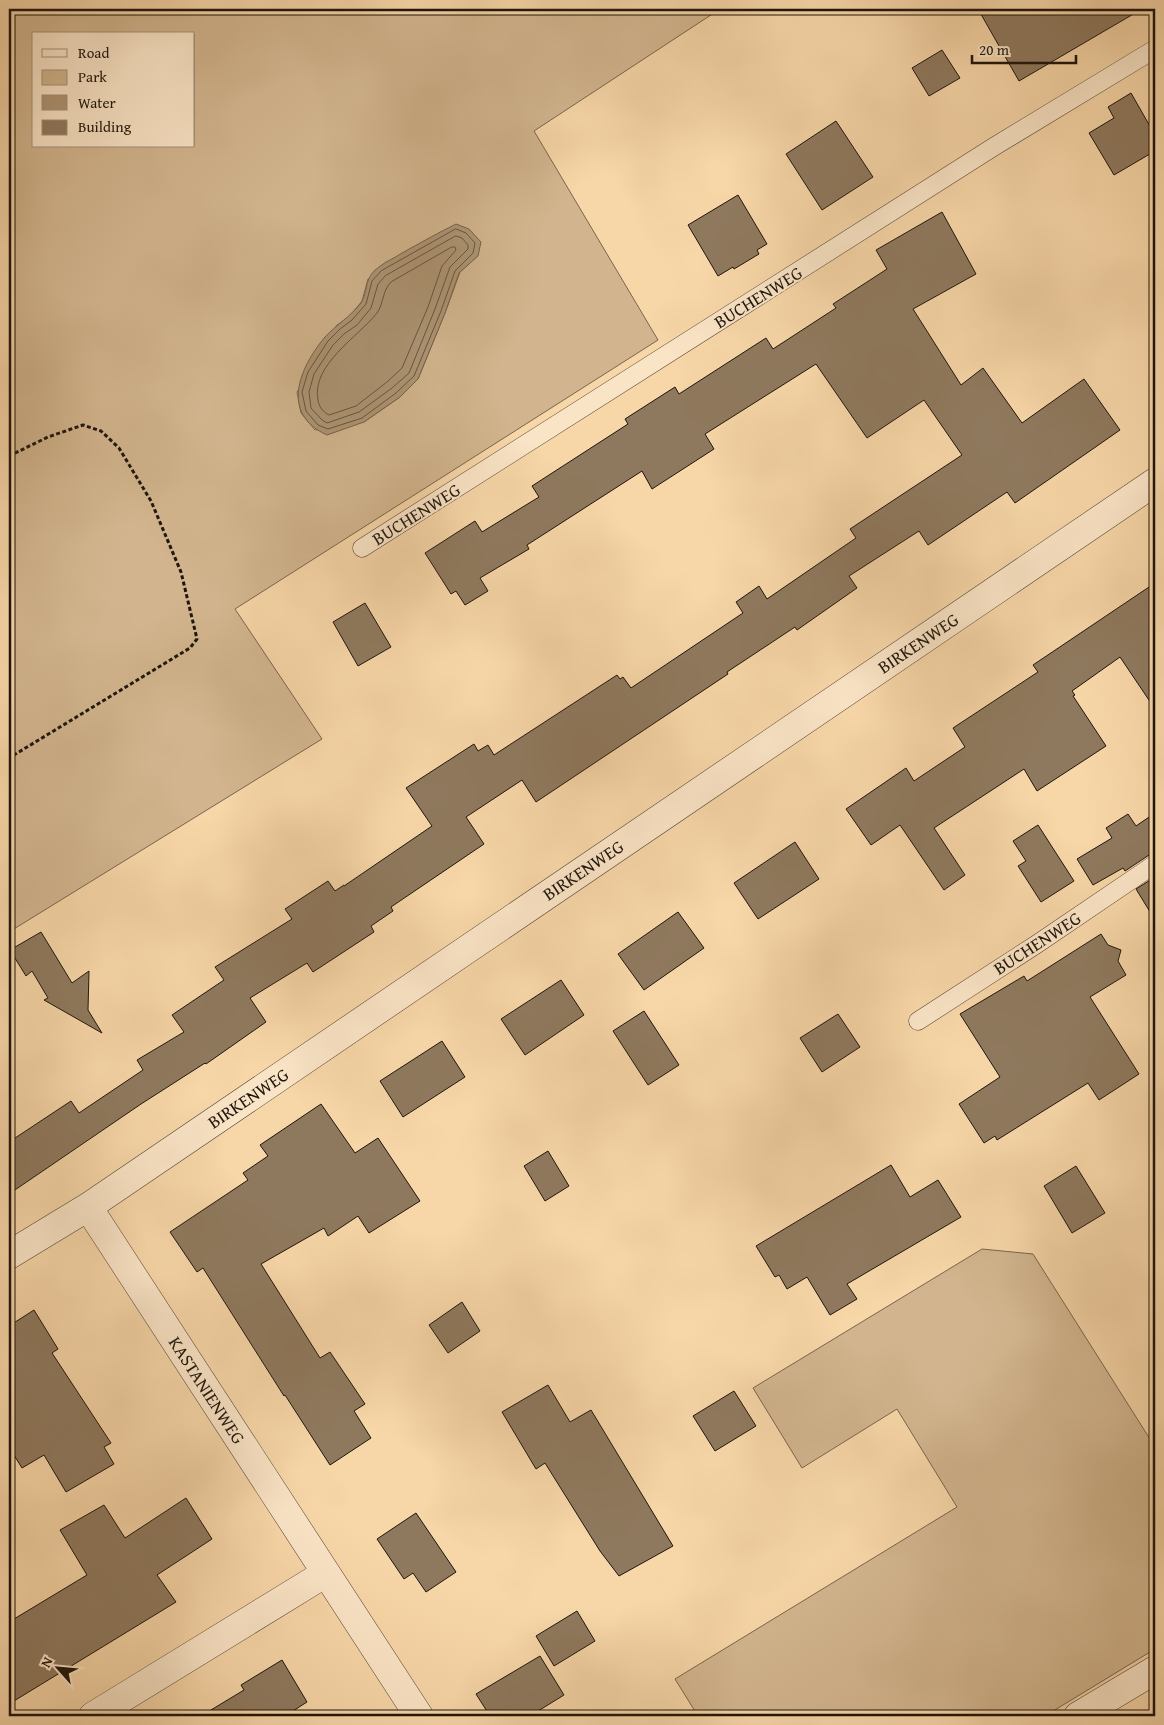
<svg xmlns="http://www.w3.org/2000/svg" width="1164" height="1725" viewBox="0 0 1164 1725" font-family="'Gentium Book Plus',serif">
	<rect width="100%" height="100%" fill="#f7d6a8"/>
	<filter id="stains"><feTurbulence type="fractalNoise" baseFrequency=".004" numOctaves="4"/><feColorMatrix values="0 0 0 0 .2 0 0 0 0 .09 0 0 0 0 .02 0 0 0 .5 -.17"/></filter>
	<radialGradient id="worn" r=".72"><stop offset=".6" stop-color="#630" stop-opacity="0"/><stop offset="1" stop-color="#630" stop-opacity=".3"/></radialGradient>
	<path fill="#d2b58e" stroke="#78654e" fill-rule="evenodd" d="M9 9H720L534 131 658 340 235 609 322 739 9 932ZM34 34H194V146H34ZM478 255 460 272 445 313 418 379 400 397 364 422 315 430 301 413 297 392 337 325 349 317 362 301 368 279Z
		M982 1249 1033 1254 1155 1447V1649L1045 1716H698L675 1679 957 1507 897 1409 802 1468 753 1388Z"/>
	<path fill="#ad9473" stroke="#74614a" d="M456 224 469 229 481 242 478 256 459 273 445 313 418 379 400 397 364 422 327 435C280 414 299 368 325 337 336 325 350 317 361 303 369 291 363 278 379 267 386 261 395 258 402 253 420 243 438 233 456 224Z"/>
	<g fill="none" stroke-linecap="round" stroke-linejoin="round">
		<path stroke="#665440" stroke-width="1" d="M456 229 466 233 475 243 473 253 455 271 441 311 414 376 396 393 362 418 328 429 318 425 306 411 302 392 308 372 328 341 340 329 352 320 366 304 372 281 381 271Z
			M456 236 462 238 468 245V249L450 267 435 309 409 373 392 388 359 412 327 423 322 420 311 408 309 392 314 374 333 345 344 334 357 325 371 308 378 284 385 276Z
			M452 247H455L456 250 442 266 428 307 402 368 387 382 356 406 329 415C323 412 319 407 318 400 311 365 358 337 377 313 384 303 382 291 391 282Z"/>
	</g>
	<path fill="#8f795e" stroke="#1e150d" d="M978 9H1142L1019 81Z
		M942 50 960 78 929 96 912 68Z
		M1131 93 1155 135V151L1114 175 1089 133 1114 118 1108 107Z
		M836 121 873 177 822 210 786 154Z
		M738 195 767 244 757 250 759 254 734 269 733 267 718 276 688 225Z
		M942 212 976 274 913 309 961 385 983 368 1022 423 1084 379 1120 430 1015 503 1007 492 928 545 919 531 849 576 857 588 797 630 795 627 727 672 728 674 536 802 522 780 466 817 484 844 391 907 393 911 371 926 374 932 313 972 307 963 250 998 266 1022 206 1064 205 1063 141 1104 9 1194V1142L71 1101 79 1113 143 1070 137 1060 184 1032 172 1015 224 980 215 967 292 919 285 909 328 881 335 891 344 885V886L432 826 406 788 474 744 478 751 488 745 494 755 617 675 620 679 623 677 631 688 743 613 736 602 759 586 767 599 856 538 850 529 962 455 924 400 867 438 816 364 705 434 714 449 652 489 642 471 527 545 529 549 480 578 488 591 465 605 456 591 451 594 425 553 475 521 482 532 539 497 532 486 628 424 625 419 675 387 679 394 766 338 773 349 836 308 833 304 887 269 876 250Z
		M1155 583V709L1120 657 1072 691 1075 695 1073 696 1106 746 1037 791 1024 769 934 828 965 875 944 890 900 825 871 845 846 809 906 768 914 781 965 747 953 728 1038 672 1033 665Z
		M365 603 391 647 358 666 333 622Z
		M1155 813V854L1149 855 1125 871 1123 868 1093 885 1077 859 1112 838 1106 828 1128 814 1136 826Z
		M1038 825 1074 881 1041 902 1018 866 1026 861 1013 841Z
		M795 842 819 879 758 919 734 883Z
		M1155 877V920L1136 889Z
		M678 912 704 948 644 990 618 954Z
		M41 932 72 983 89 971 88 1010 102 1033 44 1000 48 998 32 971 26 976 10 950Z
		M1101 934 1108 945 1121 950 1118 961 1126 975 1090 997 1139 1074 1099 1100 1088 1083 997 1140 995 1136 984 1143 959 1104 1000 1077 960 1014 1024 976 1027 981Z
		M561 980 584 1015 525 1055 501 1019Z
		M644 1011 679 1065 648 1085 613 1031Z
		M838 1014 860 1047 822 1072 800 1038Z
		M442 1041 465 1077 403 1117 380 1081Z
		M321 1104 355 1153 378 1138 420 1201 369 1233 358 1216 328 1236 324 1228 261 1264 320 1358 330 1352 365 1404 354 1411 371 1438 330 1465 285 1395 284 1396 203 1268 197 1272 170 1232 248 1180 243 1173 268 1156 260 1145Z
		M548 1151 569 1186 545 1201 524 1166Z
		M891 1165 910 1197 938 1180 961 1217 847 1284 857 1299 830 1315 807 1277 787 1289 779 1275 775 1277 756 1246Z
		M1076 1166 1105 1213 1072 1233 1044 1186Z
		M462 1302 480 1331 448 1353 429 1325Z
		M34 1310 58 1349 52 1353 111 1443 104 1447 114 1464 66 1492 44 1455 22 1468 9 1447V1326Z
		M548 1385 570 1422 591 1410 673 1546 619 1576 600 1551 545 1463 536 1469 502 1412Z
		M734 1391 756 1426 715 1451 693 1416Z
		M186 1498 212 1539 157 1575 176 1602 9 1704V1622L87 1575 60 1530 104 1505 125 1538Z
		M416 1513 456 1572 426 1592 413 1573 404 1579 377 1539Z
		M577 1611 595 1641 554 1666 536 1636Z
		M540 1656 564 1695 530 1716H490L476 1694Z
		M282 1660 307 1702 285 1716H201L244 1690 241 1685Z"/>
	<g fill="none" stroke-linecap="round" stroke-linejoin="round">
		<g stroke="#544534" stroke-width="19">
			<path id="lane" d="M362 548 995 146 1155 49
				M918 1021 1037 944 1155 864"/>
		</g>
		<g stroke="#544534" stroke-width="29">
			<path id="street" d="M88 1207 419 1716
				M9 1255 88 1207 1155 482
				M93 1716 326 1573
				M1078 1716 1155 1670"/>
		</g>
		<path stroke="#1e150d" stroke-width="3" stroke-dasharray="4 2.5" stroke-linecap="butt" d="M9 456 48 437 83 425 101 431 119 448 151 501 181 572 197 639 190 648 9 758"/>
		<use href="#lane" stroke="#fae4c6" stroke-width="18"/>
		<use href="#street" stroke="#fae4c6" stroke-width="28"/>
	</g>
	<g text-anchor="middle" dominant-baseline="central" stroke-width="4" stroke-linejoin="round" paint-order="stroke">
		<g font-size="18" fill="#1e150d" stroke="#fae4c6">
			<text transform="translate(758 297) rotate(-32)">BUCHENWEG</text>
			<text transform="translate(416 514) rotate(-32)">BUCHENWEG</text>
			<text transform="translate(918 643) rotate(-34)">BIRKENWEG</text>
			<text transform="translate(583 870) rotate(-34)">BIRKENWEG</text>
			<text transform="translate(1037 943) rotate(-33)">BUCHENWEG</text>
			<text transform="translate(248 1098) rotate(-34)">BIRKENWEG</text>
			<text transform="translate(207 1390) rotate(57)">KASTANIENWEG</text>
		</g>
	</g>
	<rect width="1164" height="1725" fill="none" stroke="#f7d6a8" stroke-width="30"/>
	<rect x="10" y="10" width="1144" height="1705" fill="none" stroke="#1e150d" stroke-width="2.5"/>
	<rect x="15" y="15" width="1134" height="1695" fill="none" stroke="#1e150d"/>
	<rect x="32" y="32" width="162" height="115" fill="#fae4c6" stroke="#a2917c"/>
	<rect x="42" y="49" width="25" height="8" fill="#fae4c6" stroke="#a2917c"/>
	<text x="78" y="58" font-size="15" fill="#1e150d">Road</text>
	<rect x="42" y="70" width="25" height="15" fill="#d2b58e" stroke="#a2917c"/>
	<text x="78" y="82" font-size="15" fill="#1e150d">Park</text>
	<rect x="42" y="95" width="25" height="15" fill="#ad9473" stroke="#a2917c"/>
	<text x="78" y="108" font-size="15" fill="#1e150d">Water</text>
	<rect x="42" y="120" width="25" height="15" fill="#8f795e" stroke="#a2917c"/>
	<text x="78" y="132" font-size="15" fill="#1e150d">Building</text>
	<g transform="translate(58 1668) rotate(297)" stroke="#fae4c6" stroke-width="4" paint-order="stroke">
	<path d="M0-4L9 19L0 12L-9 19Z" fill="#1e150d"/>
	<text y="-8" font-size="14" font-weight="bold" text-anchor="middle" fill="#1e150d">N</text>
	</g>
	<path d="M972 55v8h104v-8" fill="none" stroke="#1e150d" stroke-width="2.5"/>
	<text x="979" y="55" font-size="15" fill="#1e150d" stroke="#fae4c6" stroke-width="4" paint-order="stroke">20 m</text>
	<rect width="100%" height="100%" filter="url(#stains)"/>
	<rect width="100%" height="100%" fill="url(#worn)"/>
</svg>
